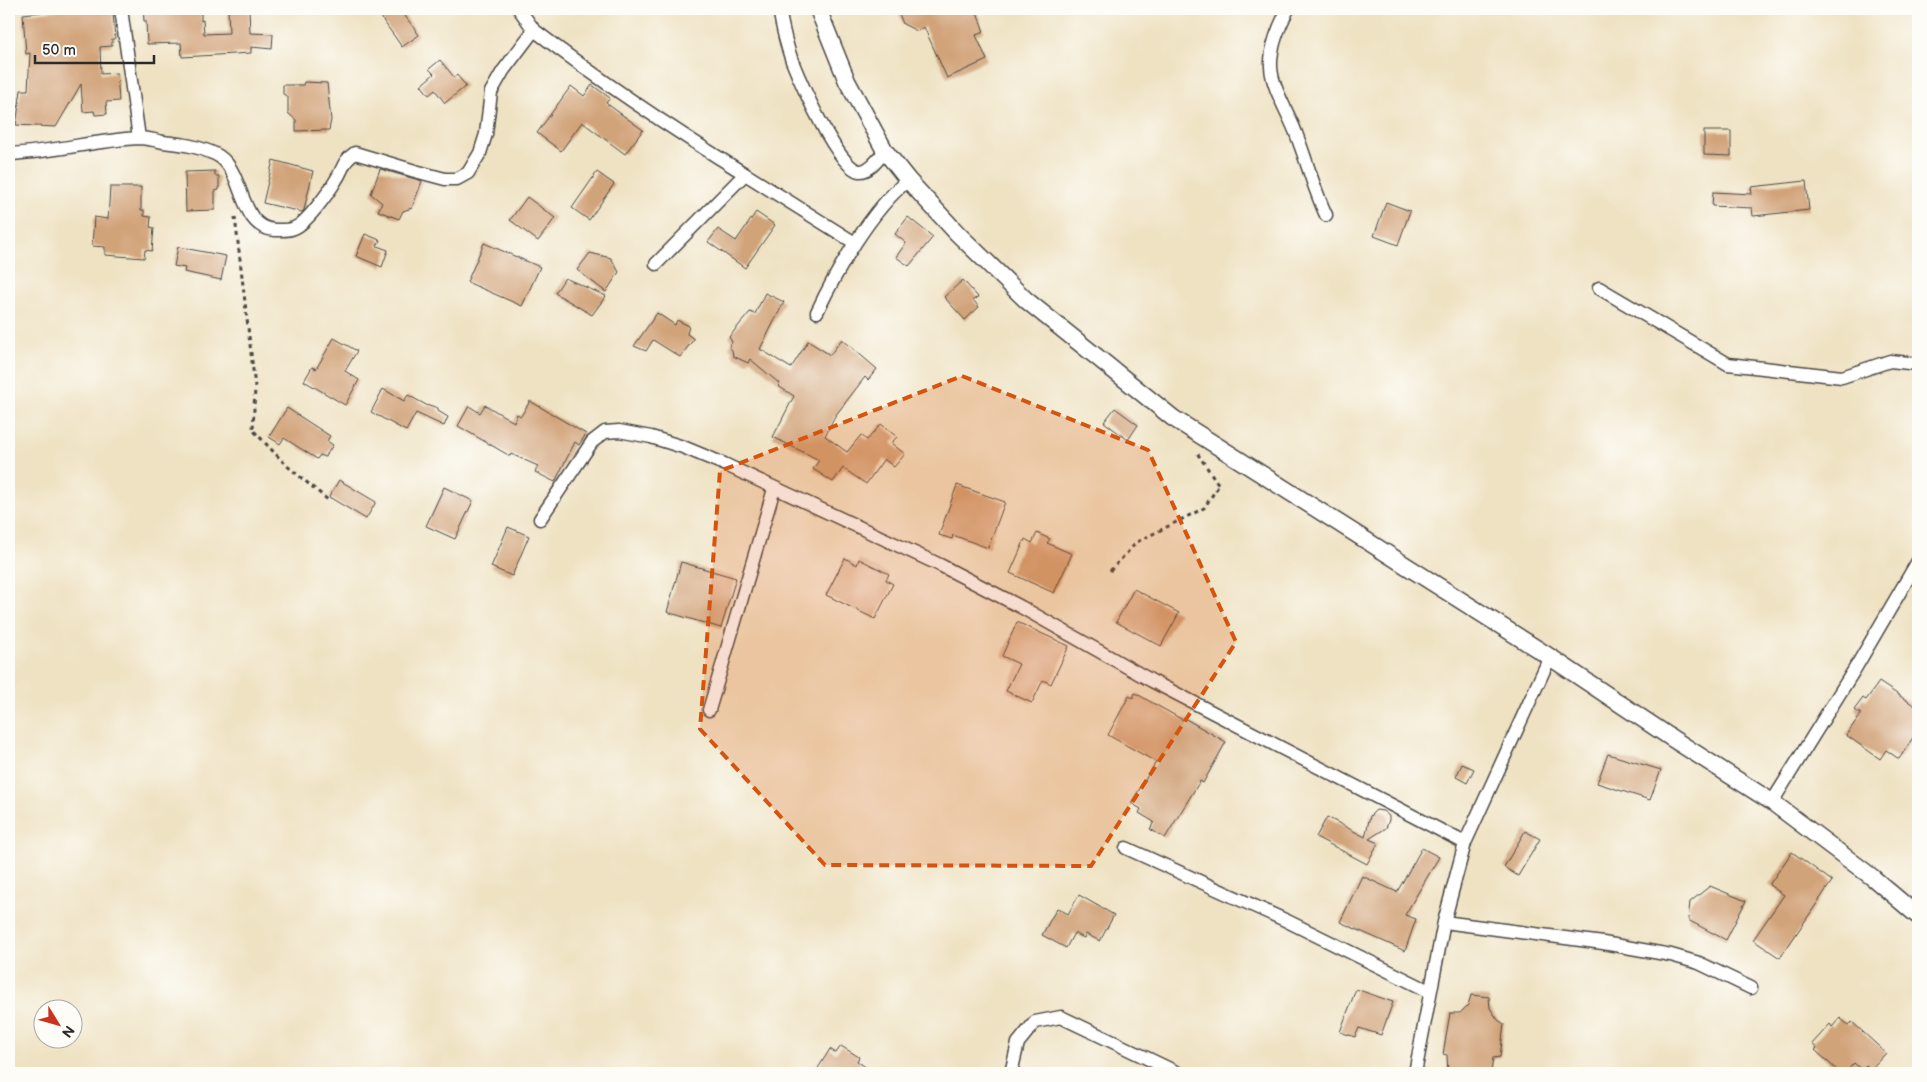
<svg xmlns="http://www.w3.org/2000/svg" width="1927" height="1082" viewBox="0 0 1927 1082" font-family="'Balsamiq Sans',sans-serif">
	<rect width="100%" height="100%" fill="#fdfcf7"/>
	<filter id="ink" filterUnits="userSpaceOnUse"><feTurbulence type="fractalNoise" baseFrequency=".02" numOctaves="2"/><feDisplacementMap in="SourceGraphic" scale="10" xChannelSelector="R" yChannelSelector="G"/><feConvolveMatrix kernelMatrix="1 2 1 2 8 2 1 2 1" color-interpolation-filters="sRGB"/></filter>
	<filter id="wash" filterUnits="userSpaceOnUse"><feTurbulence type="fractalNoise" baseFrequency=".0096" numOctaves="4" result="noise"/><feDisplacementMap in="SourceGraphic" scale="20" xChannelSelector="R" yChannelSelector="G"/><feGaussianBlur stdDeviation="1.12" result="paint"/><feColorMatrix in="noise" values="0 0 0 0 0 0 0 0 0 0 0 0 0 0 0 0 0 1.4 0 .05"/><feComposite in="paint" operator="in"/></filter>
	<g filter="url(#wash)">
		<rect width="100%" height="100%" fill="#efe2c3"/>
		<g id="blocks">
			<path fill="#d1a379" d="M60 9H108L109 12H113L115 39H112V46L100 47 101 74 117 73 119 101 106 102 107 114 95 115 94 111 83 112 81 84 56 127 16 125 21 90H28L30 53 26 54 23 14 60 10Z
				M143 9H201V21L203 20 204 34 229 33 228 9H249L250 33 273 34 272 49 251 47V53L182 57 181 43 147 44 146 21H144Z
				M390 9H400L419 35 402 47 380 16Z
				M897 9H976L984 32 976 35 987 60 947 78 924 27 917 31 903 24Z
				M440 60 454 77 457 75 466 86 445 103 435 90 429 95 421 85 434 74 429 69Z
				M304 82 327 83 331 120 329 130 296 131V120L288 113V97L283 94V85H303Z
				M592 85 610 98 606 103 643 130 625 154 582 122 561 151 537 133 571 86 584 96Z
				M1704 131H1731V156L1704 155Z
				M273 160 313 171 304 210 302 212 263 203Z
				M380 169 422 181 412 208 403 211 399 219 378 211 382 203 371 194Z
				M215 171V176H219V190L215 191V210L186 211 185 172Z
				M597 172 614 184 589 220 572 208Z
				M1806 181 1809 210 1753 216 1752 208 1712 206 1713 192 1752 194 1751 187Z
				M110 187H141V210H144V216L151 217 150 227 154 228 152 251 145 250 144 258 105 255V247L92 246 94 217 108 219Z
				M527 197 555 218 538 241 510 220Z
				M1386 202 1410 211 1398 245 1374 236Z
				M756 212 775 225 745 268 708 242 718 229 736 241Z
				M908 217 933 237 909 266 896 257 906 243 895 234Z
				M365 234 380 240 377 246 388 250 382 267 356 256Z
				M484 243 540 267 522 306 467 282Z
				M178 247 226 256 221 280 184 272 185 268 174 266Z
				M590 253 611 258 619 272 606 292 577 270Z
				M565 278 606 296 592 315 555 293Z
				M963 280 978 297 973 300 979 307 965 320 944 297Z
				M765 293 784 302 760 349 791 368 808 341 830 355 842 339 877 369 868 380 865 377 835 416 825 436 847 452 861 435 867 440 881 424 897 437 891 443 905 454 894 467 884 459 866 484 843 468 833 482 813 469 819 460 773 437 794 396 778 386 780 384 750 359 748 363 733 356 732 350 729 347 732 342 729 337 750 312 755 314Z
				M657 313 675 325 677 320 689 326 687 334 694 339 680 357 653 340 646 351 634 346Z
				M334 338 357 351 345 371 359 380 345 405 304 381 312 367 316 369Z
				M383 389 404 401 408 395 428 406 429 405 438 408V411L448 417 444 426 416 413 406 431 371 412Z
				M530 401 586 434 579 445 575 442 555 482 535 472 538 466 511 454 510 456 458 426 469 406 480 413 485 405 514 422 517 414 521 416Z
				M287 408 330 436 327 441 333 445 325 457 320 455 317 459 284 438 280 444 269 437Z
				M1115 408 1138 425 1128 440 1104 422Z
				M339 480 376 502 366 519 329 497Z
				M957 485 1005 502 988 548 953 535 952 539 939 535Z
				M444 487 473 501 455 539 426 526Z
				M508 527 529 536 512 576 491 567Z
				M1037 533 1050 539 1047 543 1072 554 1054 593 1010 573 1025 539 1032 543Z
				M845 558 857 565 859 559 889 574 886 580 893 584 875 619 826 595Z
				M681 562 736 578 721 628 667 612Z
				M1134 589 1179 613 1161 646 1116 622Z
				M1017 622 1069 646 1051 684 1043 680 1032 703 1006 691 1019 664 1002 656Z
				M1879 682 1918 708V730L1899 759 1886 750 1880 759 1846 735 1861 714 1854 710 1863 698 1866 700Z
				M1135 693 1183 720 1184 718 1226 742 1203 783 1200 781 1165 838 1150 829 1154 822 1139 813 1141 809 1131 803 1156 762 1108 735 1129 696 1133 698Z
				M1608 754 1661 770 1650 800 1597 783Z
				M1462 764 1474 769 1467 783 1456 777Z
				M1376 810 1383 811 1389 816V820L1386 828 1369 839 1378 843 1367 864 1316 837 1327 817 1365 837 1370 816Z
				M1525 831 1540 839 1518 876 1504 867Z
				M1422 848 1439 857 1405 915 1416 919 1405 951 1340 922 1362 876 1397 892Z
				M1792 852 1832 881 1780 958 1753 940 1784 895 1769 885Z
				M1710 886 1746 901 1726 940 1688 920 1690 902Z
				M1079 895 1114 915 1100 941 1086 934 1084 938 1074 933 1066 948 1042 935 1057 908 1068 914Z
				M1356 989 1393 1002 1381 1035 1359 1028 1355 1037 1340 1032Z
				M1471 995 1489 997 1490 1008 1498 1020 1504 1024 1500 1057 1493 1058 1491 1073H1448L1447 1055 1443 1054 1450 1013H1460L1468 1005Z
				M1840 1018 1848 1025 1852 1022 1886 1053 1871 1069 1866 1065 1862 1070 1854 1063 1845 1073H1840L1815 1050 1817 1048 1812 1044 1830 1024 1832 1027Z
				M841 1046 859 1057 857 1061 874 1073H815L830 1049 836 1053Z"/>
		</g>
	</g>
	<g filter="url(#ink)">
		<use href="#blocks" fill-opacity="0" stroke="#484642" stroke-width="1"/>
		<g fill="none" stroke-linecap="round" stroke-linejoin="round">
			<g stroke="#484642" stroke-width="15">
				<path id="minor" d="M121 9 139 138
					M519 9 534 30
					M779 9C782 26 786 44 792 61 800 81 838 168 859 171 870 172 879 158 885 151
					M1288 9C1279 27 1270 47 1271 67 1272 89 1290 115 1297 136 1307 162 1314 189 1326 215
					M9 154C52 152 94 141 137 138 146 138 155 140 163 142 182 144 198 146 215 154 246 168 237 228 275 230 281 230 288 231 294 228 306 224 329 192 336 180 344 168 342 162 355 153L415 171 445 179H457L468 173 480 153 486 134 491 92 503 71 534 30C602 82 672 129 745 174L656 264
					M745 174 855 243
					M1599 288 1728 364 1842 377 1890 361 1918 364
					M817 312C837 270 871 210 908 180
					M540 519 592 442 605 432 619 431 651 437 683 447 724 464 940 565 1021 607 1152 681 1465 843
					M709 710 774 489
					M1772 802 1856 667 1918 561
					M1126 848 1285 920 1429 991
					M1444 922 1603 943 1671 955 1699 963 1751 988
					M1011 1073 1018 1043 1035 1022 1061 1017 1178 1073
					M1415 1073 1444 922 1465 843 1550 657"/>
			</g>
			<g stroke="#484642" stroke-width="19">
				<path id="tertiary" d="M818 9 847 81 885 151 908 180 957 233 1026 300 1173 418 1550 657 1673 739 1772 802 1872 877 1918 916"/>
			</g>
			<path stroke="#484642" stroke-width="3" stroke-dasharray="4 4" stroke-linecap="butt" d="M235 217 255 387 253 430 286 465 328 500
				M1110 571 1137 542 1204 508 1219 485 1197 453"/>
			<use href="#minor" stroke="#fff" stroke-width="12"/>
			<use href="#tertiary" stroke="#fff" stroke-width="16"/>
		</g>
	</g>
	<path fill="#d5540f" fill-opacity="0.2" stroke="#d5540f" stroke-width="4" stroke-dasharray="10 6" stroke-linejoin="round" d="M962 376 1148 450 1236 642 1091 866 825 865 700 729 720 471Z"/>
	<rect width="1927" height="1082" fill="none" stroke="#fdfcf7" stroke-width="30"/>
	<g transform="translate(58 1024) rotate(127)"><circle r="24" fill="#fdfcf7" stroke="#a9a8a5"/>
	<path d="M0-4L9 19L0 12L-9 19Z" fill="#c8321e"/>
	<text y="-8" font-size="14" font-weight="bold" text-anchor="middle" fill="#2b2b2b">N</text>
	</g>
	<path d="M35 55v8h119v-8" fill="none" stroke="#2b2b2b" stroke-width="2.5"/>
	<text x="42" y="55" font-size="15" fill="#2b2b2b" stroke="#fdfcf7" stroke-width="4" paint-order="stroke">50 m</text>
</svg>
